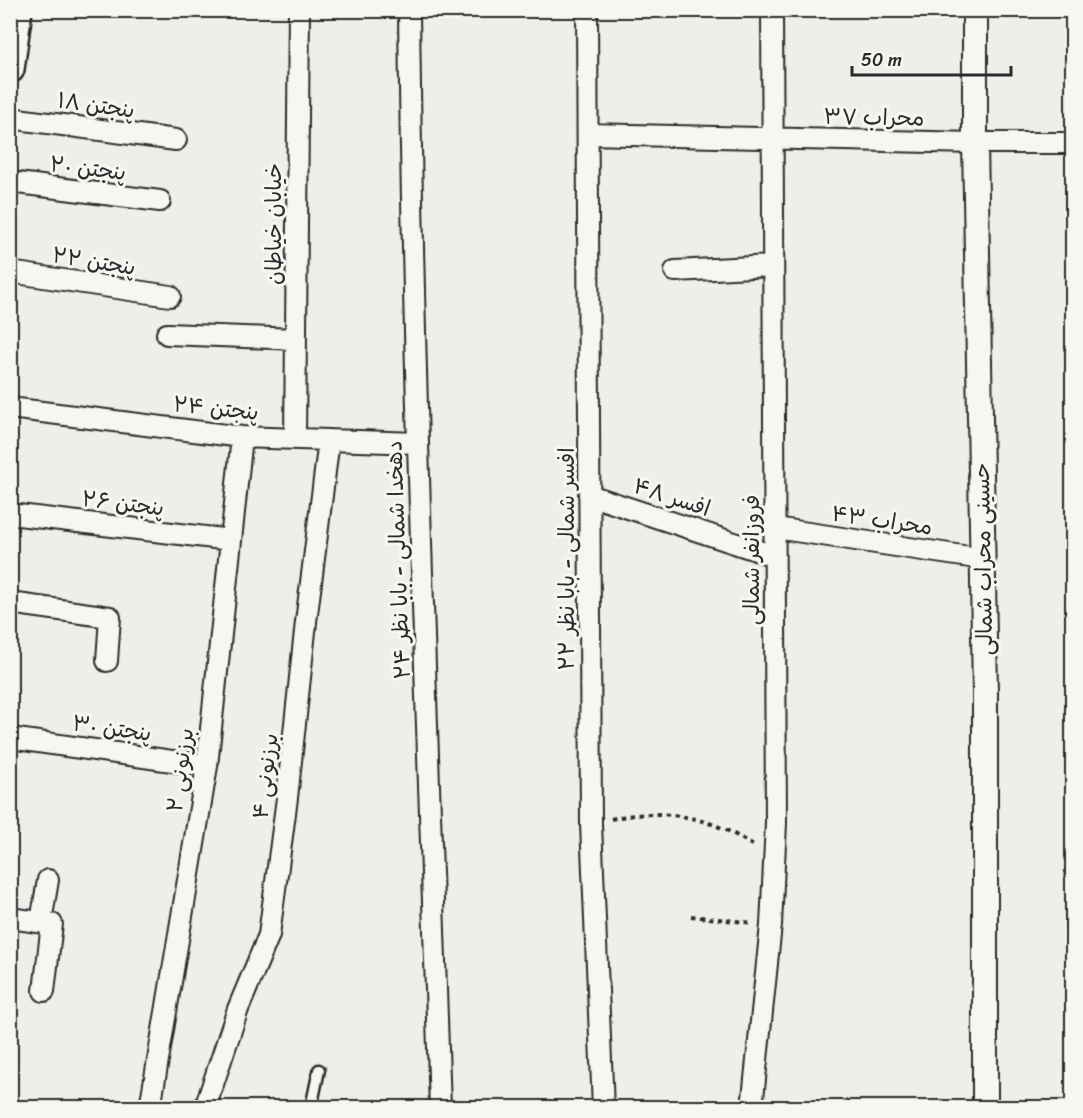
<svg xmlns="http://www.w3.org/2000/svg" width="1083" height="1118" viewBox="0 0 1083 1118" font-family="Sriracha,'Playpen Sans Arabic',sans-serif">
	<rect width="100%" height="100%" fill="#eeeeea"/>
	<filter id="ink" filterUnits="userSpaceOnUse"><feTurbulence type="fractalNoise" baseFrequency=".0167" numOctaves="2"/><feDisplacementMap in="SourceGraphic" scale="12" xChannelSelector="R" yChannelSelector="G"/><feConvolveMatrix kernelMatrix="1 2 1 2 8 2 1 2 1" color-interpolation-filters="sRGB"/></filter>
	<g filter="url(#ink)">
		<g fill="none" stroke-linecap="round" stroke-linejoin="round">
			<g stroke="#2b2b2b" stroke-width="15">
				<path id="service" d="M311 1108 319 1070"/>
			</g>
			<g stroke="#2b2b2b" stroke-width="24">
				<path id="minor" d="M409 10C413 376 428 742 440 1108
					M587 10 591 824 603 1108
					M10 118 176 140
					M588 134 975 143H1072
					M10 182 160 201
					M675 271 773 266
					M10 272 170 296
					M167 334 296 339
					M10 408 242 437 418 443
					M295 439 299 10
					M589 495 774 556
					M10 514 231 540
					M775 528 983 559
					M10 603 110 617 107 661
					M10 738 207 766
					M10 918 52 924 44 991
					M41 922 48 880
					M150 1108 207 766 242 437
					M205 1108 238 1009 269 935 287 798 306 622 329 440
					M752 1108 771 925 776 823 772 10"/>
			</g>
			<g stroke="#2b2b2b" stroke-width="28">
				<path id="tertiary" d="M975 10V143L985 691V1108"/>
			</g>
			<g stroke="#2b2b2b" stroke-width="32">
				<path id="secondary" d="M10 69 18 10"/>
			</g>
			<path stroke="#2b2b2b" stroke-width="4" stroke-dasharray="4.5 4.5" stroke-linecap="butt" d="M611 819C650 810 690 813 726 830 736 835 746 841 755 847
				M691 916 753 923"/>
			<use href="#service" stroke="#f6f6f2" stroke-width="10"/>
			<use href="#minor" stroke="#f6f6f2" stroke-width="20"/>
			<use href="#tertiary" stroke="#f6f6f2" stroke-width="24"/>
			<use href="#secondary" stroke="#f6f6f2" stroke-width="27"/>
		</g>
	</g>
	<g text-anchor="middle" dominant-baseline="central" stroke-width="6" stroke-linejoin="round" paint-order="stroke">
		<g font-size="22" fill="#2b2b2b" stroke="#f6f6f2">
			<text transform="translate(96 105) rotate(8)">پنجتن ۱۸</text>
			<text transform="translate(874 117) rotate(1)">محراب ۳۷</text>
			<text transform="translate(88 168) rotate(7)">پنجتن ۲۰</text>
			<text transform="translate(273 224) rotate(-90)">خیابان خیاطان</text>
			<text transform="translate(94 261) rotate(9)">پنجتن ۲۲</text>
			<text transform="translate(216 408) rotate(6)">پنجتن ۲۴</text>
			<text transform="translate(672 497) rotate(18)">افسر ۴۸</text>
			<text transform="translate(123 503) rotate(7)">پنجتن ۲۶</text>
			<text transform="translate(882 520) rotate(8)">محراب ۴۳</text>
			<text transform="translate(566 559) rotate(-90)">افسر شمالی - بابا نظر ۲۲</text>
			<text transform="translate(983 559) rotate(-91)">حسینی محراب شمالی</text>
			<text transform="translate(398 560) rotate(-92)">دهخدا شمالی - بابا نظر ۲۴</text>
			<text transform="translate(751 560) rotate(-90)">فروزانفر شمالی</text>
			<text transform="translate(112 728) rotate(8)">پنجتن ۳۰</text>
			<text transform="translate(180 770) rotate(-82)">برزنونی ۲</text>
			<text transform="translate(265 776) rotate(-83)">برزنونی ۴</text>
		</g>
	</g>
	<rect width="1083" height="1118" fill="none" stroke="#f6f6f2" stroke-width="36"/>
	<rect x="18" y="18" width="1047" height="1082" fill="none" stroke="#2b2b2b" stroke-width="2" filter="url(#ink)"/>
	<path d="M852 66v9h159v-9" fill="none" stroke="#2b2b2b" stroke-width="3"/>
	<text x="861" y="66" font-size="18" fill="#2b2b2b" stroke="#f6f6f2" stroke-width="4.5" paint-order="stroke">50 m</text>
</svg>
